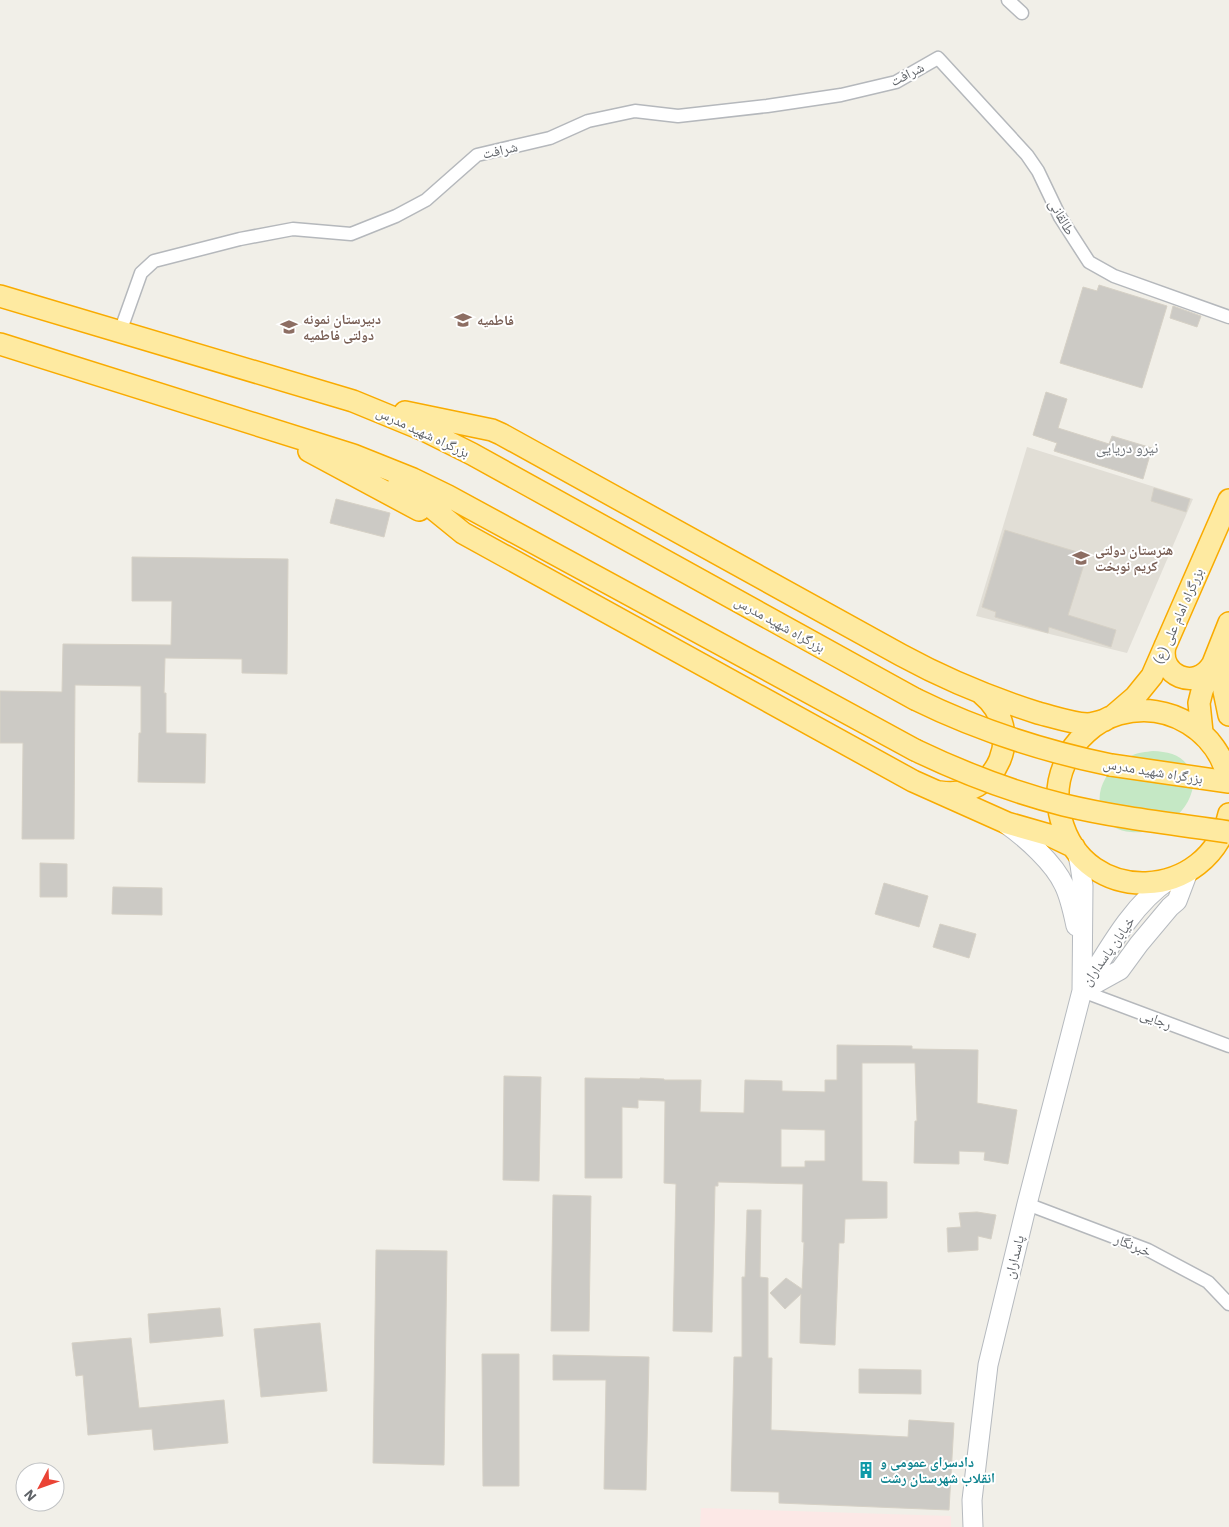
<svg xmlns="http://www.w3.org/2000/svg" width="1229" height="1527" viewBox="0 0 1229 1527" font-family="'IBM Plex Sans','Noto Naskh Arabic',sans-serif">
	<rect width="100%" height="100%" fill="#f1efe8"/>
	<path fill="#e1ded6" d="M1027 447 1193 499 1127 653 976 616Z"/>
	<path fill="#fce8e6" d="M701 1508 951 1516V1527H700Z"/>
	<path fill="#c5e8c5" d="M1153 751C1171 752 1188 756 1191 776 1193 781 1194 785 1192 791 1188 806 1177 818 1164 825 1153 831 1143 833 1131 832 1118 831 1109 826 1103 814 1092 791 1109 765 1131 756 1138 752 1146 752 1153 751Z"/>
	<path fill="#cccac5" stroke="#d6d1c6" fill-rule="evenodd" d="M1099 285 1167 306 1142 388 1060 363 1083 287 1097 291Z
		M1173 306 1201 316 1197 327 1170 318Z
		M1046 392 1067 399 1058 428 1109 444 1112 436 1152 448 1143 479 1054 451 1057 443 1033 435Z
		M1154 488 1190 499 1186 512 1151 501Z
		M336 499 390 513 384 537 330 523Z
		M1005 530 1087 555 1068 615 1116 630 1111 647 1049 627 1048 633 995 617 996 612 982 607Z
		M132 557 288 559 287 674 242 673V659L165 658 164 693H166V733L206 734 205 783 138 782 139 733H141V686L75 685 74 839H22L23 743H0V691L62 692 63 644 171 645 172 601H132Z
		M40 863 67 864V897H40Z
		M884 883 928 896 919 927 875 914Z
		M113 887 162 888V915L112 914Z
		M940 924 976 934 969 958 933 947Z
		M837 1045 912 1046V1049L978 1050 977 1103 1017 1110 1008 1164 984 1160 985 1152 959 1151V1164L914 1163 915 1121H917L915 1063H862V1181L887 1182V1218L845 1219 844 1243H839L835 1345 800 1343 801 1294 785 1309 770 1293 786 1278 802 1289 804 1242H802L803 1184 718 1182V1186H715L712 1332 673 1331 676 1184 664 1183 665 1101 638 1100V1108L622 1107V1178H585V1078L640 1079V1078L664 1079V1080H701L700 1112 744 1113 745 1080 782 1081V1091L825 1092V1080H837ZM781 1129 825 1130V1161H805V1167H781Z
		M504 1076 541 1077 539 1181 503 1180Z
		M553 1195 591 1196 589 1331H551Z
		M747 1210H761L760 1277 768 1278V1358H772L771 1430 908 1437 909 1420 954 1423 949 1510 779 1503V1492L731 1491 734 1357H742V1277H745Z
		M977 1212 996 1215 991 1239 978 1236V1250L948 1252 947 1228 961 1227 959 1213Z
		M376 1250 447 1251 444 1465 373 1463Z
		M220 1308 223 1336 150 1343 148 1314Z
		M320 1323 327 1391 261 1397 254 1329Z
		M131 1338 139 1408 224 1400 228 1443 154 1450 152 1429 88 1435 83 1375 76 1376 72 1343Z
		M482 1354H519V1486H483Z
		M553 1355 649 1357 646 1490 604 1489 606 1380H553Z
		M859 1369 921 1370V1394L859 1393Z"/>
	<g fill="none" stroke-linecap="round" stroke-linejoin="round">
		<g stroke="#b5b8bc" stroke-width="15">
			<path id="minor" d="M1008 0 1022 13
				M120 332 141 273 154 261 240 239 293 229 351 234 396 216 426 200 477 155 550 138 588 121 635 111 678 116 767 106 841 95 896 82 938 58 1027 155 1038 171 1060 217 1089 262 1114 276 1229 317
				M1082 991 1229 1046
				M1027 1204 1148 1250 1208 1282 1229 1304"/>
		</g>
		<g stroke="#b6babf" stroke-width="21">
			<path id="secondary" d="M1006 824C1026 838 1054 863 1064 885 1070 897 1073 912 1076 926
				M1083 990C1106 953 1132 904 1169 880
				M1082 991 1120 970 1139 944 1170 907 1177 901 1188 872
				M973 1527 972 1500 988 1365 1027 1204 1082 991 1083 886 1080 865 1077 851"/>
		</g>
		<g stroke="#f9ab00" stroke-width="24">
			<path id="trunk" d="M0 296 353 401 426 431 472 454 915 699
				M0 344 353 455 413 479 448 496 915 750
				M405 412 492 430 501 434 901 655C945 679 991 698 1038 713 1054 717 1071 723 1087 724 1093 724 1099 722 1105 720
				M309 451 419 510
				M399 481 463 533 913 781 1007 823 1049 835 1074 847
				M1226 645 1224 691 1229 715
				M1165 646C1158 676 1196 691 1212 665
				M1114 715 1135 697 1152 676 1229 500
				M1202 732 1199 703 1202 691 1229 623
				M1111 765 1229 782
				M1229 781C1218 731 1169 700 1119 714 1095 721 1074 740 1065 763 1057 781 1056 801 1061 819 1084 908 1209 902 1229 814
				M940 792C998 801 1027 731 982 694"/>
		</g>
		<use href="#minor" stroke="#fff" stroke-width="12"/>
		<use href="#secondary" stroke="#fff" stroke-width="19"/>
		<use href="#trunk" stroke="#feeaa1" stroke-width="21"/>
		<g stroke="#f9ab00" stroke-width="24" stroke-linecap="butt">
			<path id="trunk-bridge" d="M915 699C978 730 1043 751 1111 765
				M915 750C963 773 1012 792 1064 805 1118 818 1174 824 1229 832"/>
		</g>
		<use href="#trunk-bridge" stroke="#feeaa1" stroke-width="21"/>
	</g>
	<defs>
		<g id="school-bare" transform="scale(1.35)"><path d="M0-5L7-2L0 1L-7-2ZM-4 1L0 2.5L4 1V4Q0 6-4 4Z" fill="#8d6e63" stroke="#fff" stroke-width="2.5" paint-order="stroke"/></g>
		<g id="building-bare" transform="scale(1.35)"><path d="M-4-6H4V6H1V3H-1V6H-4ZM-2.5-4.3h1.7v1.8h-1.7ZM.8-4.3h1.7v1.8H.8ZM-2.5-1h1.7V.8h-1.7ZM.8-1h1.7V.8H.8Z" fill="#0f9aa8" stroke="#fff" stroke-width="2.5" paint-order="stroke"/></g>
	</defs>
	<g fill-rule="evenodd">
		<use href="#school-bare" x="463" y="320"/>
		<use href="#school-bare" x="289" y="327"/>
		<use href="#school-bare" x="1081" y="558"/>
		<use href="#building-bare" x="866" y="1470"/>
	</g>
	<g text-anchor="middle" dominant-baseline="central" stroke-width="4" stroke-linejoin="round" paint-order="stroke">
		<g font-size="14" fill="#5f6368" stroke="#fff">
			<text transform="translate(907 74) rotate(-27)">شرافت</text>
			<text transform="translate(500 150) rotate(-13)">شرافت</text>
			<text transform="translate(1062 217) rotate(61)">طالقانی</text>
			<text transform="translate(423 432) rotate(25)">بزرگراه شهید مدرس</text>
			<text transform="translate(1178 616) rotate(-66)">بزرگراه امام علی (ع)</text>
			<text transform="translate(780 624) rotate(29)">بزرگراه شهید مدرس</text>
			<text transform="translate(1153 771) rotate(9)">بزرگراه شهید مدرس</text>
			<text transform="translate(1108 951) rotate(-55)">خیابان پاسداران</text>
			<text transform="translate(1156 1019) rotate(21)">رجایی</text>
			<text transform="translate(1133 1245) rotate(22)">خبرنگار</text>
			<text transform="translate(1014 1257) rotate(-76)">پاسداران</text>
		</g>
		<g font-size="14" font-weight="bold" fill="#785e54" stroke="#fff" text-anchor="start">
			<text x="303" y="319">دبیرستان نمونه<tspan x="303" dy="16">دولتی فاطمیه</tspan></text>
			<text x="477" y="320">فاطمیه</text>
			<text x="1095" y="550">هنرستان دولتی<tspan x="1095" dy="16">کریم نوبخت</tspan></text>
		</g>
		<g font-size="14" font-weight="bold" fill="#0d838f" stroke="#fff" text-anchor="start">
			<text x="880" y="1462">دادسرای عمومی و<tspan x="880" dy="16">انقلاب شهرستان رشت</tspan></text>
		</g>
		<g font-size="15" fill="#70757a" stroke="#fff">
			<text x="1127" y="447">نیرو دریایی</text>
		</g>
	</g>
	<g transform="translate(40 1487) rotate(229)"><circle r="24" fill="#ffffff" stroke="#bfc1c3"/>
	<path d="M0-4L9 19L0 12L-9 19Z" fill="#ea4335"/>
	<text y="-8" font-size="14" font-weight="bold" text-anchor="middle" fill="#5f6368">N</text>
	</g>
</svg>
